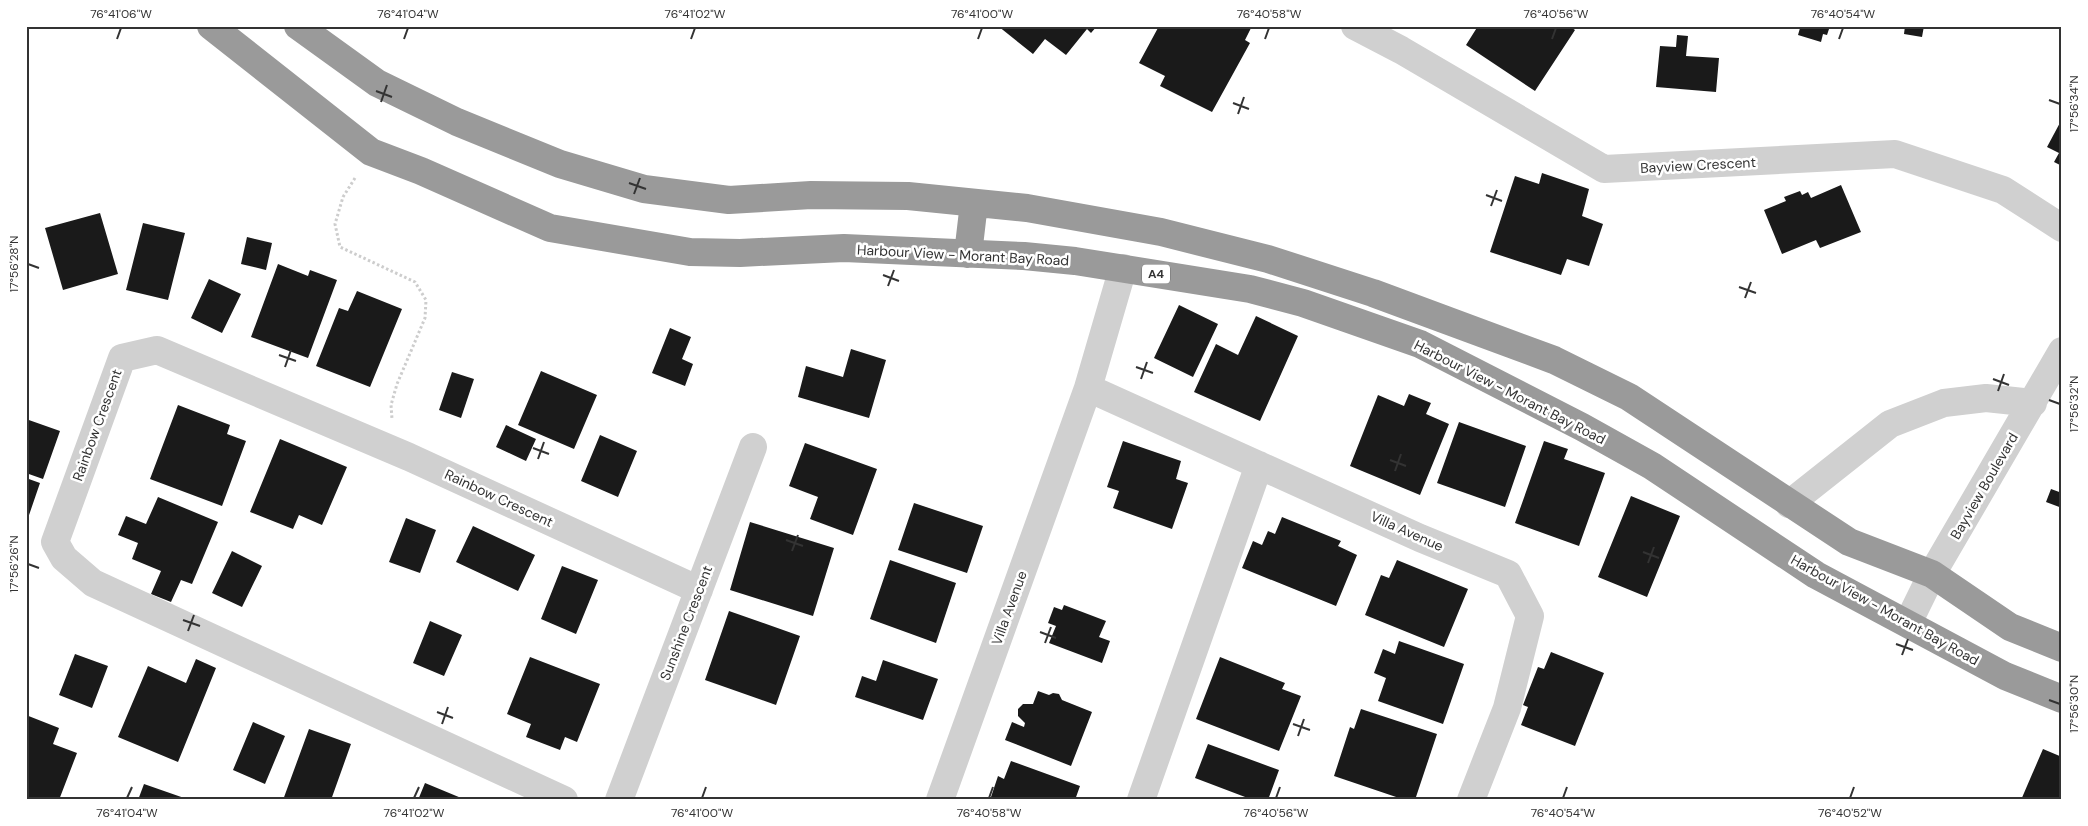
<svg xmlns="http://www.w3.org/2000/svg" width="2088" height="826" viewBox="0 0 2088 826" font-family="'DM Sans',sans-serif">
	<rect width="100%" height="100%" fill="#fff"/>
	<path fill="#1a1a1a" d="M998 26H1097L1091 33 1087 29 1066 55 1045 39 1033 54Z
		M1159 26H1252L1245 40 1250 43 1212 112 1160 86 1165 76 1139 63Z
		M1478 26H1569L1575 30 1535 91 1466 45Z
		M1796 26H1830L1827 35 1823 34 1821 42 1798 35 1800 28Z
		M1905 26H1924L1922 37 1904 34Z
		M1677 35 1688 36 1686 56 1719 58 1716 92 1656 87 1660 46 1676 47Z
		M2062 119V166L2054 162 2059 153 2047 147Z
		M1542 173 1589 189 1582 216 1603 224 1589 266 1567 259 1561 275 1490 252 1515 176 1539 184Z
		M1841 185 1861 232 1820 248 1816 240 1782 254 1764 210 1786 201 1784 197 1800 191 1802 195 1808 192 1811 198Z
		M100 213 118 274 63 290 45 228Z
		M143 223 185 233 168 300 126 290Z
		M247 237 272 243 266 270 241 264Z
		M278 264 308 276 310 270 337 280 308 358 251 337Z
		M209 279 241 294 222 333 191 318Z
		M357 291 402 309 370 387 316 366 339 308 348 311Z
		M1179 305 1218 324 1193 377 1154 358Z
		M1256 316 1298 336 1260 421 1194 392 1216 344 1238 355Z
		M670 328 691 337 682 359 693 364 685 386 652 373Z
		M851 349 886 360 869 418 798 397 806 366 843 377Z
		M541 371 597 395 574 449 518 425Z
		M452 372 474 379 461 418 439 410Z
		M1409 394 1431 403 1426 414 1449 424 1420 495 1350 466 1378 395 1404 406Z
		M178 405 230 425 227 434 246 441 222 506 150 479Z
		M26 419 60 431 43 479 26 473Z
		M1459 422 1526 446 1505 507 1437 483Z
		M506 425 536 439 526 461 496 447Z
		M600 435 637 451 618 497 581 481Z
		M280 439 347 467 322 525 299 515 293 529 250 512Z
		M1123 441 1181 461 1176 479 1188 483 1172 529 1113 508 1119 491 1107 487Z
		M1544 441 1568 449 1564 459 1605 473 1579 546 1515 523Z
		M805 443 877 469 853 535 810 519 818 497 789 486Z
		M26 478 40 483 27 521H26Z
		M2051 489 2062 493V508L2046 502Z
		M1631 496 1680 516 1647 597 1598 577Z
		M158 497 218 522 192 584 181 580 171 602 151 594 161 571 132 559 138 543 118 535 126 516 146 524Z
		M914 503 983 526 967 573 898 550Z
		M1282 517 1341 541 1338 546 1357 555 1336 606 1242 568 1253 541 1262 545 1268 531 1275 534Z
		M406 518 436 530 420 573 389 562Z
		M750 522 834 548 813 616 730 590Z
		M473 526 535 555 518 591 456 562Z
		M232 551 262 566 242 607 212 593Z
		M890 560 956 583 936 643 870 619Z
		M1397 560 1468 589 1444 647 1365 615 1381 575 1389 578Z
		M562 566 598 580 576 634 541 619Z
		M1064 605 1106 621 1099 637 1110 641 1102 663 1049 643 1056 626 1048 623 1054 607 1062 610Z
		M729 611 800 636 776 705 705 680Z
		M430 621 462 635 444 676 413 663Z
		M1399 641 1464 664 1443 724 1378 701 1386 678 1374 673 1383 649 1395 654Z
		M1551 652 1604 673 1575 746 1521 725 1528 707 1523 705 1538 667 1544 669Z
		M75 654 108 666 92 708 59 695Z
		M530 657 600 684 577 742 565 737 560 750 526 737 531 724 507 714Z
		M1220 657 1285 683 1282 689 1301 696 1279 751 1196 719Z
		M196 659 216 668 178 762 118 737 148 666 186 683Z
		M883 660 938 679 923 720 855 697 862 676 876 681Z
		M1038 691 1049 695 1053 693 1059 694 1062 700 1092 712 1071 766 1005 740 1012 722 1024 727 1025 723 1018 716V709L1023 704H1033Z
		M1361 709 1437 734 1415 800H1405L1334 776 1350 727 1354 729Z
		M26 715 59 728 53 744 77 753 59 800H26Z
		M253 722 285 736 265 784 233 770Z
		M309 729 351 744 331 800H283Z
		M1208 744 1279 770 1268 800H1253L1195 778Z
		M2043 749 2062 757V800H2021Z
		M1011 761 1080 786 1075 800H990L998 776 1004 779Z
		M425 783 466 800H418Z
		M144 784 187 799 186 800H138Z"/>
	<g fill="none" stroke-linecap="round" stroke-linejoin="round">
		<path stroke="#cdcdcd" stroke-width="3" stroke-dasharray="2.5 2.5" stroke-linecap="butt" d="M355 178 343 197 335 224 340 247 415 282 426 300 425 318 397 384 391 405 392 419"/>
		<path stroke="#d0d0d0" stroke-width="28" d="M1355 26 1401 50 1604 169 1895 154 2003 190 2062 228
			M1088 388 1420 538 1508 574 1530 616 1507 708 1471 800
			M1789 504 1890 424 1944 403 1986 398 2033 403
			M1908 623 1932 574 2062 351
			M564 800 93 583 64 558 55 542 122 358 157 350 409 457 699 590
			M619 800 753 447
			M940 800 1088 388 1123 268
			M1141 800 1259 465"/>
		<path stroke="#9a9a9a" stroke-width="28" d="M211 26 371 152 421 171 550 228 690 252 740 253 844 248 1024 256 1075 261 1250 289 1303 303 1420 344 1582 427 1652 466 1816 575 2005 676 2062 699
			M298 26 377 83 457 122 560 164 644 189 729 200 811 195 908 196 1027 208 1161 232 1268 259 1373 293 1554 360 1629 397 1849 542 1932 574 2010 627 2062 648
			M968 254 974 203"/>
	</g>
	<path fill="none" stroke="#333" stroke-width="2" d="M117 39 121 28M404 39 408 28M691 39 695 28M978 39 982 28M1265 39 1269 28M1552 39 1556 28M1839 39 1843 28M376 91 392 97M2049 100 2060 104M381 102 387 85M1233 103 1249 109M1238 114 1244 97M629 183 646 189M634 194 640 178M1486 195 1502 201M1491 206 1497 190M28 264 39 268M883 275 899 281M888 286 894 270M1739 287 1756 293M1745 298 1751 282M279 355 296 361M285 367 291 350M1136 367 1153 373M1141 379 1147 362M1993 379 2009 385M1998 391 2004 374M2049 400 2060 404M533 448 549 454M538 459 544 442M1390 460 1406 466M1395 471 1401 454M786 540 803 546M792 551 798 535M1643 552 1659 558M1648 563 1654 547M28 564 39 568M183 620 200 626M188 631 194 615M1040 632 1056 638M1045 643 1051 627M1896 644 1913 650M1902 655 1908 639M2049 700 2060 704M437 712 453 718M442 724 448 707M1293 724 1310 730M1298 736 1304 719M127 798 132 787M414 798 419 787M702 798 706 787M989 798 993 787M1276 798 1280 787M1563 798 1567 787M1850 798 1854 787"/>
	<g text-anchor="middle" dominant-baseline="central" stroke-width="5" stroke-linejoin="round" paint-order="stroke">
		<rect fill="#fff" stroke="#707070" stroke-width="1" x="1142" y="264.5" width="28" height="19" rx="4"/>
		<g font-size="12" font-weight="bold" fill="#333">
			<text x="1156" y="274">A4</text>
		</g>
		<g font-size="14" fill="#333" stroke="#fff">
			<text transform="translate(1698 165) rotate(-3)">Bayview Crescent</text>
			<text transform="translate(963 255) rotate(3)">Harbour View - Morant Bay Road</text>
			<text transform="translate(1510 392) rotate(27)">Harbour View - Morant Bay Road</text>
			<text transform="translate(97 425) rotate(-70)">Rainbow Crescent</text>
			<text transform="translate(1984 486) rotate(-60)">Bayview Boulevard</text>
			<text transform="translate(499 498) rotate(25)">Rainbow Crescent</text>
			<text transform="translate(1407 531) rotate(24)">Villa Avenue</text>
			<text transform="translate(1009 608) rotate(-70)">Villa Avenue</text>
			<text transform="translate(1885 610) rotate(29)">Harbour View - Morant Bay Road</text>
			<text transform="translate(686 623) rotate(-69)">Sunshine Crescent</text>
		</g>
	</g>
	<rect width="2088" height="826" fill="none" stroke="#ffffff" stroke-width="55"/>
	<rect x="28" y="28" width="2032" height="770" fill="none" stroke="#333" stroke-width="2"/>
	<g font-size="12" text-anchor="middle" fill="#333">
		<text x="121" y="18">76°41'06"W</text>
		<text x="408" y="18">76°41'04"W</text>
		<text x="695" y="18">76°41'02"W</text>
		<text x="982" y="18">76°41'00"W</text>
		<text x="1269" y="18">76°40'58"W</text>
		<text x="1556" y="18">76°40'56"W</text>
		<text x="1843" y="18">76°40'54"W</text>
		<text transform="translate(2074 104) rotate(-90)" y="4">17°56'34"N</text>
		<text transform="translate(14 264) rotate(-90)" y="4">17°56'28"N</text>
		<text transform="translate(2074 404) rotate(-90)" y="4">17°56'32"N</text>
		<text transform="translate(14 564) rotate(-90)" y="4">17°56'26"N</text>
		<text transform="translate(2074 704) rotate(-90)" y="4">17°56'30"N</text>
		<text x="127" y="817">76°41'04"W</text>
		<text x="414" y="817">76°41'02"W</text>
		<text x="702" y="817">76°41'00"W</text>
		<text x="989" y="817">76°40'58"W</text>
		<text x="1276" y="817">76°40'56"W</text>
		<text x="1563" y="817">76°40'54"W</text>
		<text x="1850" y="817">76°40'52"W</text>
	</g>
</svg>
